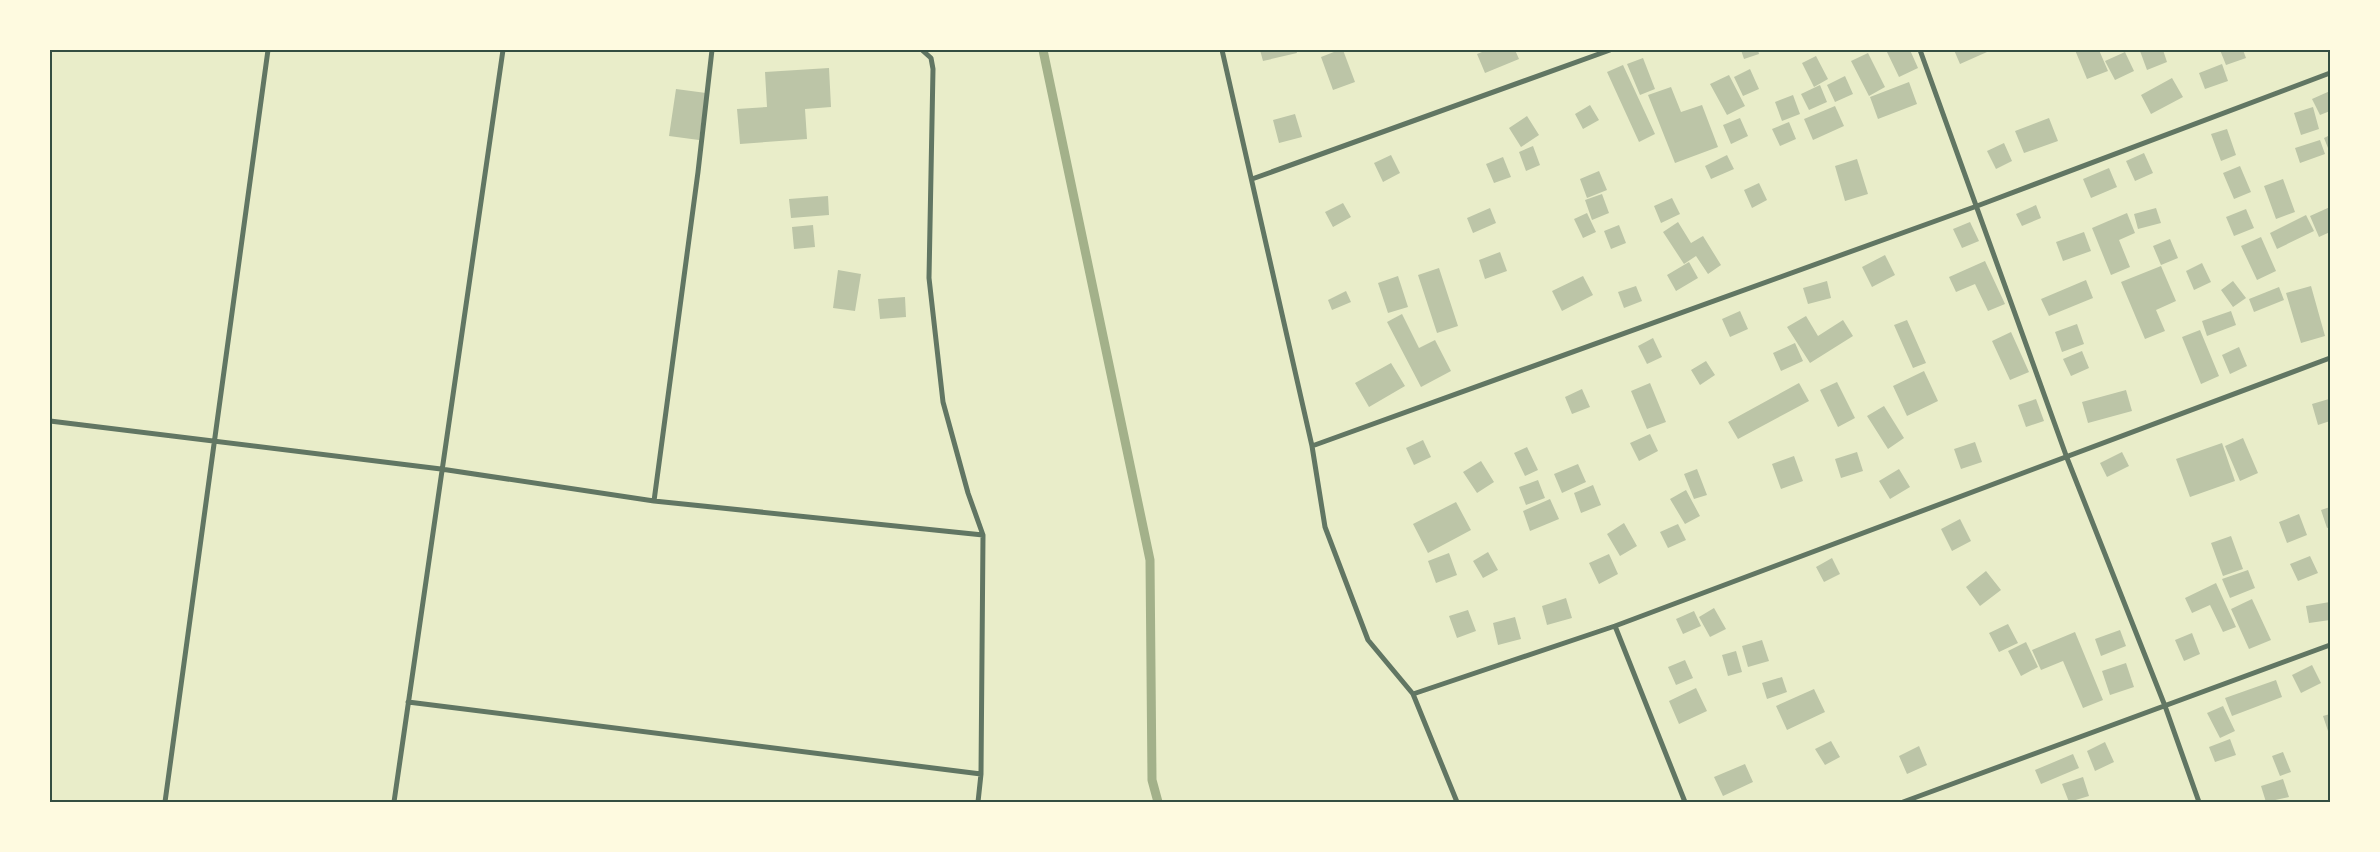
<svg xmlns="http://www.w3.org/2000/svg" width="2380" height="852" viewBox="0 0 2380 852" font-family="Barlow,sans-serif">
	<rect width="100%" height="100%" fill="#e9edc9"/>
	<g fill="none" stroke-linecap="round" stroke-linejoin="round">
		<path stroke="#a3b18a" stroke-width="9" d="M1043 50 1150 560 1152 780 1158 802"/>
	</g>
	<path fill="#bcc5a7" d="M1260 50H1296L1297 53 1263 61Z
		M1339 50H1343L1355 82 1333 90 1321 57Z
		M1487 50H1515L1519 59 1485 73 1477 54Z
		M1741 50H1758L1759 54 1744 59Z
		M1886 50H1910L1918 68 1899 77Z
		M1954 50H1986L1987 52 1960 64Z
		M2075 50H2099L2108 71 2087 79Z
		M2142 50H2163L2167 62 2147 70 2140 51Z
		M2220 50H2243L2246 58 2226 65Z
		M2125 52 2134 71 2115 80 2105 61Z
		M1868 53 1885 87 1869 96 1851 61Z
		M1816 56 1828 79 1814 87 1802 63Z
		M1643 58 1655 89 1640 95 1627 64Z
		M2222 64 2228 81 2205 89 2199 73Z
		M1623 65 1655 134 1639 142 1607 72Z
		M829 68 831 107 805 109 807 139 740 144 737 109 767 107 765 72Z
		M1750 69 1759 89 1743 96 1734 77Z
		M1729 75 1745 106 1727 115 1710 84Z
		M1845 76 1853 94 1835 102 1827 85Z
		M2172 78 2183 97 2151 114 2141 95Z
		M1909 82 1917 104 1878 119 1870 97Z
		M1820 85 1827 102 1809 110 1801 94Z
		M1671 87 1681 112 1702 105 1718 147 1675 163 1648 95Z
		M676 89 706 93 699 140 669 136Z
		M2330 91V111L2320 115 2312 99Z
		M1793 95 1800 114 1782 121 1775 102Z
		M1590 105 1599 120 1583 129 1575 114Z
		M1835 106 1844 126 1813 140 1804 119Z
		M2313 107 2319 129 2301 135 2294 113Z
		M1295 114 1302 137 1279 143 1273 120Z
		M1527 116 1539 135 1521 147 1509 128Z
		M1740 118 1748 136 1731 144 1723 125Z
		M2049 118 2058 141 2024 153 2015 131Z
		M1789 122 1796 139 1780 146 1772 129Z
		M2227 129 2236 155 2221 161 2211 134Z
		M2330 135V153L2324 138Z
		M2320 140 2325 154 2300 163 2295 148Z
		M2004 143 2012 161 1996 169 1987 151Z
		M1533 146 1540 165 1526 171 1519 152Z
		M2144 153 2153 173 2135 181 2126 161Z
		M1391 155 1400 173 1383 182 1374 163Z
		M1727 155 1734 169 1711 179 1705 166Z
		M1503 157 1511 177 1494 183 1486 164Z
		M1857 159 1868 194 1845 201 1835 166Z
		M2240 166 2251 192 2234 199 2223 173Z
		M2109 168 2117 187 2091 198 2083 179Z
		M1599 171 1607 190 1587 198 1580 179Z
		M2283 179 2295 212 2276 219 2264 186Z
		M1759 183 1767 200 1752 208 1744 190Z
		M1602 194 1609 213 1592 220 1585 200Z
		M828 196 829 215 791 218 789 199Z
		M1672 198 1680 214 1661 223 1654 206Z
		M1343 203 1351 217 1333 227 1325 212Z
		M2036 205 2041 218 2022 226 2016 214Z
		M2330 207V232L2319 237 2310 216Z
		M1490 208 1496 223 1473 233 1467 218Z
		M2156 208 2161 223 2138 229 2134 214Z
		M2246 209 2254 228 2234 236 2226 217Z
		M1587 213 1596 232 1583 238 1574 219Z
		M2127 213 2135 233 2119 240 2130 267 2111 275 2092 228Z
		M2306 215 2314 231 2277 249 2270 233Z
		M1678 222 1691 243 1703 236 1721 265 1708 274 1696 256 1684 264 1663 232Z
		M1970 222 1979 241 1962 248 1953 229Z
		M813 225 815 247 794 249 792 227Z
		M1619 225 1626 243 1611 249 1604 231Z
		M2084 232 2091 251 2063 261 2056 242Z
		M2261 237 2276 271 2257 280 2241 246Z
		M2170 239 2178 258 2161 265 2153 246Z
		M1500 252 1507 271 1485 279 1479 260Z
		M1885 255 1895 275 1872 287 1862 267Z
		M1985 261 2005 304 1988 311 1975 284 1956 292 1949 277Z
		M1689 262 1698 278 1676 291 1667 275Z
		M2202 263 2211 282 2194 290 2186 271Z
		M2161 266 2176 301 2156 310 2165 331 2145 339 2121 282Z
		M1439 268 1458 326 1437 333 1418 275Z
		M838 270 861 274 855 311 833 308Z
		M1398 276 1408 307 1388 313 1378 283Z
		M1583 276 1593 295 1562 311 1552 291Z
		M2086 280 2093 298 2049 316 2041 299Z
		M1827 281 1831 298 1808 304 1803 288Z
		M2233 281 2246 298 2233 307 2221 290Z
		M1636 286 1642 301 1624 308 1618 292Z
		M2311 286 2325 336 2301 343 2286 293Z
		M2279 287 2284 300 2254 312 2249 299Z
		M1346 291 1351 302 1332 310 1328 300Z
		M905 297 906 317 880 319 878 299Z
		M1740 311 1748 329 1730 337 1722 319Z
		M2231 311 2236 325 2207 336 2202 321Z
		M1402 314 1419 348 1435 340 1451 371 1421 387 1387 322Z
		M1806 316 1818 336 1843 320 1853 336 1810 363 1787 327Z
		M1907 320 1926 363 1913 368 1894 325Z
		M2077 324 2084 344 2062 352 2055 332Z
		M2200 330 2219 376 2201 384 2182 337Z
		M2011 332 2029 372 2010 380 1992 341Z
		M1653 338 1662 357 1647 364 1638 346Z
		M1795 343 1803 361 1781 371 1773 353Z
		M2239 347 2247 366 2230 374 2222 355Z
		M2082 351 2089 368 2071 376 2063 359Z
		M1706 361 1715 375 1700 385 1691 370Z
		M1391 363 1405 386 1369 407 1355 383Z
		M1924 371 1938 401 1907 416 1893 386Z
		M1837 382 1855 418 1838 427 1820 390Z
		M1650 383 1666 422 1647 429 1631 391Z
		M1799 383 1809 401 1738 439 1728 422Z
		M1582 389 1590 407 1572 414 1565 397Z
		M2126 390 2132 411 2088 423 2082 402Z
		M2036 399 2044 421 2026 427 2018 405Z
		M2329 399 2330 421 2318 425 2312 404Z
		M1884 406 1904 438 1888 449 1867 416Z
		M1650 434 1658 451 1639 461 1630 443Z
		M2243 438 2258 473 2240 481 2225 446Z
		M1423 440 1431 457 1414 465 1406 448Z
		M1975 442 1982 462 1961 469 1954 449Z
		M2222 443 2235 481 2190 497 2176 459Z
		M1527 447 1538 470 1525 476 1514 453Z
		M1857 452 1863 471 1841 478 1835 459Z
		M2122 452 2129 466 2107 477 2100 463Z
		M1794 456 1803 481 1781 489 1772 464Z
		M1481 461 1494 482 1477 493 1463 472Z
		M1578 464 1586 482 1562 493 1554 474Z
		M1697 469 1707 495 1694 499 1684 474Z
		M1899 469 1910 487 1890 499 1879 481Z
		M1538 480 1545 498 1526 505 1519 487Z
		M1593 485 1601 505 1581 513 1574 493Z
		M1686 490 1700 516 1685 524 1670 499Z
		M1550 499 1559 519 1530 531 1523 511Z
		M1456 502 1471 530 1428 553 1413 524Z
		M2330 507V527L2327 528 2321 510Z
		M2299 514 2307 535 2287 543 2279 522Z
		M1960 519 1971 541 1952 551 1941 529Z
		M1624 523 1637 546 1620 556 1607 534Z
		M1678 524 1686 540 1668 548 1660 532Z
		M2231 536 2243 569 2223 576 2211 543Z
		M1488 552 1498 570 1483 578 1473 561Z
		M1449 553 1457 575 1436 583 1428 561Z
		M1609 554 1618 574 1599 584 1589 563Z
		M2310 556 2318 573 2298 581 2290 564Z
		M1832 558 1840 574 1824 582 1816 567Z
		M2248 570 2255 588 2230 598 2222 579Z
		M1986 571 2001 590 1980 606 1966 587Z
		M2216 583 2236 627 2223 632 2210 605 2192 613 2185 598Z
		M1566 598 1572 618 1547 625 1542 606Z
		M2252 599 2271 640 2249 649 2231 609Z
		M2330 602V620L2309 623 2306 606Z
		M1714 608 1726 629 1710 637 1699 617Z
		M1468 610 1476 631 1457 638 1449 616Z
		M1694 611 1701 626 1683 634 1676 619Z
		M1515 617 1521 639 1498 645 1493 623Z
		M2008 624 2018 643 1999 652 1989 633Z
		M2120 630 2126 646 2101 656 2095 639Z
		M2075 632 2103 700 2083 708 2063 661 2041 670 2032 650Z
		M2192 633 2200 654 2184 661 2175 640Z
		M1762 640 1769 661 1748 667 1742 646Z
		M2026 642 2038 667 2021 676 2008 651Z
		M1736 651 1742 672 1728 676 1722 655Z
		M1685 660 1693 678 1676 685 1668 667Z
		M2126 663 2134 687 2110 695 2102 671Z
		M2312 665 2321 683 2301 693 2292 675Z
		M1782 677 1787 692 1767 699 1762 683Z
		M2276 680 2282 697 2232 716 2225 698Z
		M1696 688 1707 711 1679 724 1669 701Z
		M1814 689 1825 712 1787 730 1776 706Z
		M2223 706 2235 731 2220 738 2207 713Z
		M2330 714V737L2323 716Z
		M2230 739 2236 755 2215 762 2209 747Z
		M1831 741 1840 757 1825 765 1815 749Z
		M2105 742 2114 762 2095 771 2087 751Z
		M1919 746 1927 765 1907 774 1899 756Z
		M2283 752 2291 772 2280 776 2272 756Z
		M2073 754 2079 768 2041 784 2035 770Z
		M1745 764 1753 782 1723 796 1714 777Z
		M2083 777 2089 796 2069 802 2062 784Z
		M2283 779 2289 797 2266 802 2261 786Z"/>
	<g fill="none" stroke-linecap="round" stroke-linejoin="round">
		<path stroke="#617663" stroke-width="5" d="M922 50 931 58 933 69 929 278 943 402 968 493 983 535 981 774 978 802
			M1222 50 1312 446 1325 527 1368 640 1413 694 1457 802
			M1920 50 2067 458 2165 706 2199 802
			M1252 179 1610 50
			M50 421 441 469 654 501 983 535
			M1312 446 1977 206 2330 73
			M654 501 698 172 712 50
			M1615 626 1685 802
			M1413 694 1615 626 2330 358
			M408 702 981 774
			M165 802 268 50
			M394 802 503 50
			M1903 802 2330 645"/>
	</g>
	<rect width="2380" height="852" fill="none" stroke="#fefae0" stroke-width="102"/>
	<rect x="51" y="51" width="2278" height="750" fill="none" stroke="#344e41" stroke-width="2"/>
</svg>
